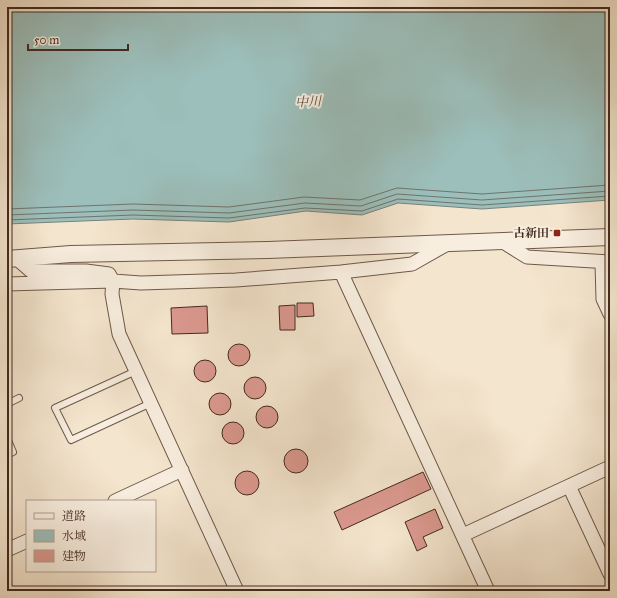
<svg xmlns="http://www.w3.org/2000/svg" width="617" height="598" viewBox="0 0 617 598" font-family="'IM FELL Great Primer','Noto Serif JP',serif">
	<rect width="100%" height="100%" fill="#f4e5ce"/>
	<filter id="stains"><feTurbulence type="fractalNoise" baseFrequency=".005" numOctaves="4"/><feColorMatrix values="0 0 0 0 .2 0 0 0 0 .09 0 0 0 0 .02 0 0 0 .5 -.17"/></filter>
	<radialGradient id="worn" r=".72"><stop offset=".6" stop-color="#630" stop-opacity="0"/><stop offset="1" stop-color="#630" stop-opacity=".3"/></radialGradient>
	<path fill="#9cbfbb" stroke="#78837c" d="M7 7H610V200L482 209 398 203 362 215 306 211 229 222 133 219 7 224Z"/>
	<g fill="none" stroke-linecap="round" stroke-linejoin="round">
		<path stroke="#6f746c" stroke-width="1" d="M7 209 133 204 229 207 304 197 360 200 397 188 482 194 610 185
			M7 215 133 210 229 213 305 203 361 206 397 194 482 200 610 191
			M7 220 133 215 229 218 305 208 362 211 398 199 482 205 610 196"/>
	</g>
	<path fill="#dc9990" stroke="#422a1e" d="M297 303H313L314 316 297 317Z
		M295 305V330H280L279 306Z
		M207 306 208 333 172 334 171 308Z
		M228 355a11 11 0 1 1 22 0a11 11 0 1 1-22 0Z
		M194 371a11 11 0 1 1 22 0a11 11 0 1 1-22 0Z
		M244 388a11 11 0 1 1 22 0a11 11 0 1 1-22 0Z
		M209 404a11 11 0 1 1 22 0a11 11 0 1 1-22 0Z
		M256 417a11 11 0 1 1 22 0a11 11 0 1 1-22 0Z
		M222 433a11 11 0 1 1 22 0a11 11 0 1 1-22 0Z
		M284 461a12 12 0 1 1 24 0a12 12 0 1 1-24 0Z
		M235 483a12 12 0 1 1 24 0a12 12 0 1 1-24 0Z
		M423 472 431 489 342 530 334 512Z
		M435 509 443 528 423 537 427 546 417 551 405 522Z"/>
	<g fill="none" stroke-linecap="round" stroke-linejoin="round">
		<g stroke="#6e594a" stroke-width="8">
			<path id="service" d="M136 371 55 408 71 440 151 403
				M7 404 19 398
				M7 438 13 452 7 455"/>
		</g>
		<g stroke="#6e594a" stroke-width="15">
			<path id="minor" d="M503 242 527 257 610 262
				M16 258 31 271H86L109 274 113 281 112 294 119 334 237 591
				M602 263 603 299 610 314
				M341 272 488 591
				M7 284 113 281 141 283 236 280 341 272 412 264 449 243
				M569 486 610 574
				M115 501 182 470
				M463 535 610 467
				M7 550 27 541"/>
		</g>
		<g stroke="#6e594a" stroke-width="18">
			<path id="tertiary" d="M7 259 71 254 268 250 610 237"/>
		</g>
		<use href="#service" stroke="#f8eedf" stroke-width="6"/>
		<use href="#minor" stroke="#f8eedf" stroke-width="13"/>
		<use href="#tertiary" stroke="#f8eedf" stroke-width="16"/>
	</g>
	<rect fill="#8f2418" stroke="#f8eedf" stroke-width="1.5" x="553" y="229" width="8" height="8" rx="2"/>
	<g text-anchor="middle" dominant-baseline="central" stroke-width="4" stroke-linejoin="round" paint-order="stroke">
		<g font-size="12" font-weight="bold" fill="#422a1e" stroke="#f8eedf" text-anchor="end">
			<text x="549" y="233">古新田</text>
		</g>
		<g font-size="13" font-style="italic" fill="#584f45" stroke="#f8eedf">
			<text transform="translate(308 102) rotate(-2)">中川</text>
		</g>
	</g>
	<rect width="617" height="598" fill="none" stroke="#f4e5ce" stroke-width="24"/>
	<rect x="8" y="8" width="601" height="582" fill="none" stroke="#422a1e" stroke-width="2"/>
	<rect x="12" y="12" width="593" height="574" fill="none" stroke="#422a1e"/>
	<rect x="26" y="500" width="130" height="72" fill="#f8eedf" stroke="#afa092"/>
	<rect x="34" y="513" width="20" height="6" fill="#f8eedf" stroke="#afa092"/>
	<text x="62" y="520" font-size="12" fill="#422a1e">道路</text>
	<rect x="34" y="530" width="20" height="12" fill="#9cbfbb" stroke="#afa092"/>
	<text x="62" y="540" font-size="12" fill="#422a1e">水域</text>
	<rect x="34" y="550" width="20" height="12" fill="#dc9990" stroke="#afa092"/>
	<text x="62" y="560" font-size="12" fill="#422a1e">建物</text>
	<path d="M28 44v6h100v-6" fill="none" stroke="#422a1e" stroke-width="2"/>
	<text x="34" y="44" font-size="12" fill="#422a1e" stroke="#f8eedf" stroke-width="3" paint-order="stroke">50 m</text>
	<rect width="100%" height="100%" filter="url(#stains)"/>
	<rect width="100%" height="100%" fill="url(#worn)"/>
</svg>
